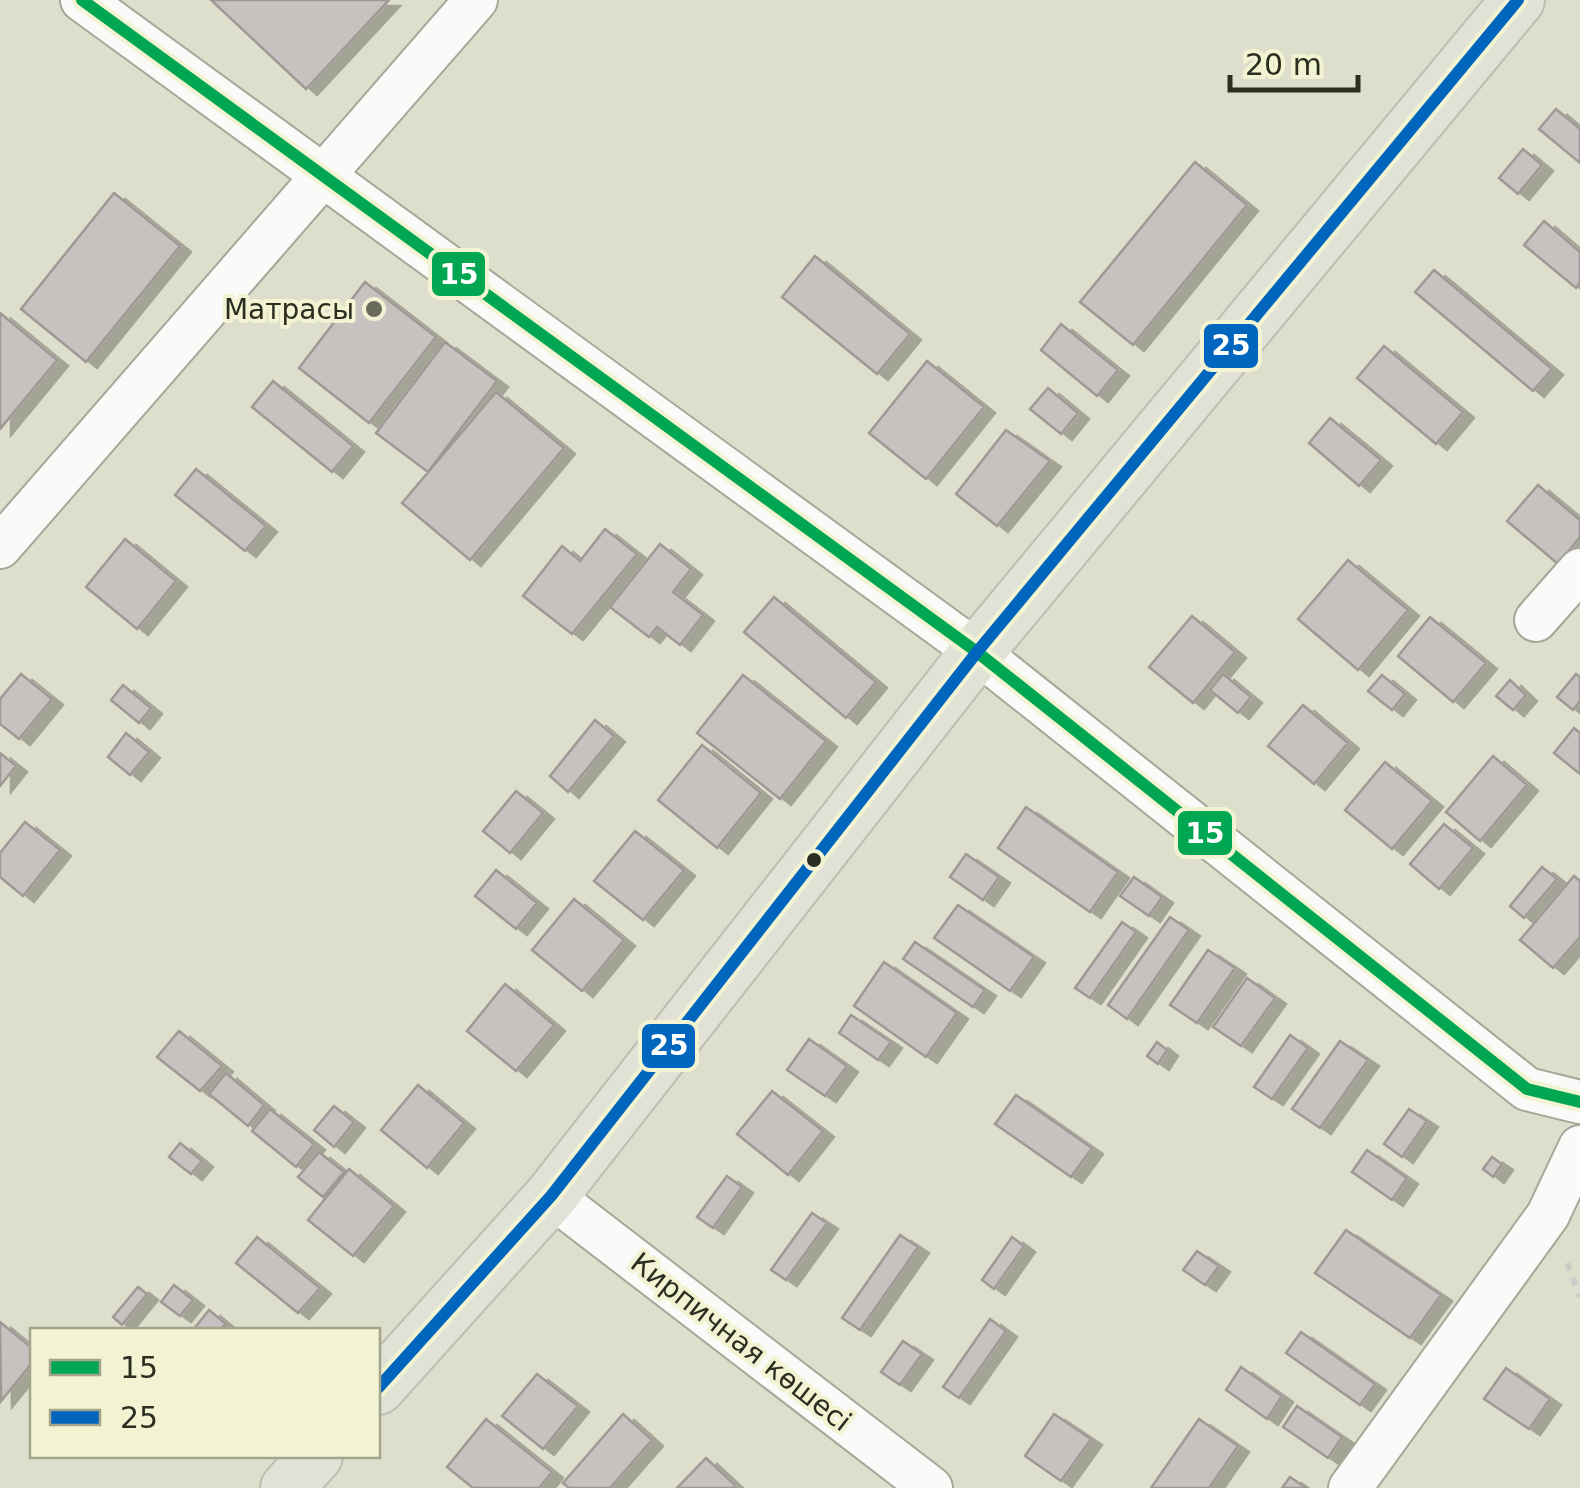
<svg xmlns="http://www.w3.org/2000/svg" width="1580" height="1488" viewBox="0 0 1580 1488" font-family="'DejaVu Sans',sans-serif">
	<defs>
		<filter id="shadow"><feDropShadow dx="11" dy="6" stdDeviation="0" flood-color="#0004"/></filter>
	</defs>
	<rect width="100%" height="100%" fill="#dedecd"/>
	<path fill="#c7c2bf" stroke="#9e9995" stroke-width="2.5" filter="url(#shadow)" d="M211 0H389L306 89Z
		M1556 109 1580 129V163L1539 129Z
		M1523 149 1542 165 1518 194 1499 178Z
		M1195 162 1247 205 1133 345 1080 302Z
		M114 193 180 246 86 362 21 309Z
		M1544 221 1580 252V282L1576 288 1524 245Z
		M815 256 910 334 877 374 782 297Z
		M1434 270 1552 369 1533 391 1415 292Z
		M365 282 436 337 369 423 299 368Z
		M0 313 57 360 0 429Z
		M1061 324 1118 370 1097 396 1041 350Z
		M445 342 497 381 428 472 376 433Z
		M1384 346 1463 412 1436 444 1357 378Z
		M927 361 984 407 926 479 869 433Z
		M273 381 353 446 332 472 252 407Z
		M1048 388 1078 413 1061 434 1030 409Z
		M496 392 564 448 470 560 402 503Z
		M1330 418 1381 460 1359 486 1309 443Z
		M1006 430 1050 461 997 526 956 494Z
		M196 469 266 526 245 551 175 495Z
		M1538 485 1580 520V537L1558 564 1507 521Z
		M605 529 637 554 572 634 523 596 562 546 580 561Z
		M125 539 176 581 137 629 86 587Z
		M660 544 691 569 673 592 703 615 680 645 657 627 649 637 610 607Z
		M1348 560 1408 610 1358 670 1298 619Z
		M774 597 876 682 846 718 744 632Z
		M1192 616 1235 652 1193 703 1149 667Z
		M1430 617 1486 663 1453 702 1398 656Z
		M21 674 52 699 19 739 0 724V699Z
		M1223 674 1251 697 1238 713 1210 690Z
		M1576 674 1580 677V701L1573 710 1557 697Z
		M743 675 826 741 780 799 697 733Z
		M1382 675 1405 694 1392 710 1368 691Z
		M1510 680 1526 695 1513 710 1496 696Z
		M123 685 151 708 139 723 111 700Z
		M1303 705 1348 743 1314 784 1268 746Z
		M595 720 614 736 568 792 550 776Z
		M1574 728 1580 733V774L1554 753Z
		M126 733 149 752 130 775 108 757Z
		M702 745 761 793 717 848 658 800Z
		M0 753 16 766 0 786Z
		M1493 756 1527 785 1480 841 1446 812Z
		M1385 762 1432 801 1392 849 1345 810Z
		M516 791 543 813 510 853 483 831Z
		M1026 807 1118 872 1090 912 998 848Z
		M25 822 60 850 23 896 0 877V853Z
		M1444 824 1473 848 1439 889 1410 864Z
		M635 831 684 870 643 920 594 881Z
		M966 854 999 877 983 900 950 877Z
		M1542 867 1557 879 1524 918 1510 906Z
		M496 870 537 903 516 929 475 896Z
		M1574 876 1580 881V937L1553 968 1520 940Z
		M1134 877 1162 897 1149 916 1120 896Z
		M574 899 624 940 582 991 532 950Z
		M958 905 1034 957 1010 991 934 938Z
		M1170 917 1189 930 1127 1019 1108 1005Z
		M1122 922 1136 932 1090 998 1075 988Z
		M915 942 985 990 973 1007 903 959Z
		M1208 950 1235 968 1197 1023 1170 1005Z
		M884 962 957 1013 926 1057 854 1006Z
		M1247 978 1275 998 1241 1046 1213 1027Z
		M505 984 554 1025 516 1071 467 1031Z
		M851 1015 891 1042 878 1060 839 1033Z
		M179 1031 222 1066 200 1091 157 1057Z
		M1290 1035 1308 1048 1272 1099 1254 1087Z
		M809 1039 847 1066 825 1096 787 1070Z
		M1340 1041 1368 1060 1320 1128 1292 1109Z
		M1157 1042 1167 1050 1158 1064 1147 1056Z
		M226 1073 264 1105 248 1126 209 1094Z
		M418 1085 464 1123 427 1168 381 1130Z
		M772 1091 823 1131 788 1175 737 1134Z
		M1016 1095 1092 1148 1071 1177 995 1124Z
		M334 1106 354 1122 334 1147 314 1130Z
		M270 1109 314 1144 296 1167 252 1131Z
		M1409 1109 1427 1121 1402 1157 1384 1144Z
		M180 1143 202 1161 191 1174 169 1157Z
		M1367 1150 1407 1178 1392 1200 1352 1172Z
		M319 1152 344 1172 323 1197 298 1177Z
		M1492 1157 1502 1164 1493 1177 1483 1169Z
		M349 1169 394 1206 353 1256 308 1220Z
		M727 1176 742 1187 713 1228 697 1217Z
		M812 1213 827 1223 786 1280 771 1270Z
		M1346 1230 1441 1295 1410 1338 1315 1273Z
		M900 1235 918 1247 860 1330 842 1318Z
		M257 1237 320 1288 298 1313 236 1263Z
		M1012 1237 1024 1246 994 1289 982 1280Z
		M1197 1251 1219 1266 1205 1285 1183 1270Z
		M174 1285 193 1300 180 1316 161 1302Z
		M138 1287 147 1294 122 1325 113 1317Z
		M209 1310 226 1324 220 1330H193Z
		M990 1319 1006 1331 959 1398 943 1387Z
		M0 1322 32 1348V1363L1 1401Z
		M1301 1332 1375 1384 1360 1405 1286 1353Z
		M903 1341 922 1354 900 1385 881 1372Z
		M1241 1367 1282 1396 1267 1419 1226 1390Z
		M1506 1368 1550 1399 1529 1429 1484 1399Z
		M537 1374 578 1406 543 1449 502 1416Z
		M1297 1406 1342 1437 1328 1458 1283 1427Z
		M623 1414 652 1440 610 1488H569L563 1483Z
		M1054 1414 1091 1439 1061 1481 1025 1456Z
		M486 1419 552 1472 539 1488H473L447 1467Z
		M1199 1419 1238 1446 1209 1488H1151Z
		M706 1458 735 1485 733 1488H677Z
		M1290 1477 1306 1488H1282Z"/>
	<g fill="none" stroke-linecap="round" stroke-linejoin="round">
		<g stroke="#a6a699" stroke-width="46">
			<path id="minor" d="M82 0 977 652 1527 1089 1580 1102
				M0 547 476 0
				M1536 620 1580 570
				M551 1196 931 1488
				M1350 1488 1548 1215 1580 1147"/>
		</g>
		<g stroke="#bdbdb4" stroke-width="56">
			<path id="major" d="M378 1388 551 1196 977 652 1518 0
				M287 1488 316 1456"/>
		</g>
		<path stroke="#cdcdc8" stroke-width="6" stroke-dasharray="8 8" stroke-linecap="butt" d="M1567 1263 1580 1297"/>
		<use href="#minor" stroke="#fafaf8" stroke-width="42"/>
		<use href="#major" stroke="#e1e1d6" stroke-width="52"/>
		<g stroke="#f1f3d2" stroke-width="20">
			<path id="bus-1" d="M82 0 977 652 1527 1089 1580 1102"/>
		</g>
		<g stroke="#f1f3d2" stroke-width="20">
			<path id="bus-2" d="M378 1388 551 1196 977 652 1518 0"/>
		</g>
		<use href="#bus-1" stroke="#00a651" stroke-width="12"/>
		<use href="#bus-2" stroke="#0065bd" stroke-width="12"/>
	</g>
	<circle fill="#6a6b5d" stroke="#f1f3d2" stroke-width="4" cx="374" cy="309" r="10"/>
	<circle fill="#2c2d21" stroke="#f1f3d2" stroke-width="4" cx="814" cy="860" r="9"/>
	<g text-anchor="middle" dominant-baseline="central" stroke-width="8" stroke-linejoin="round" paint-order="stroke">
		<g font-size="28" fill="#2c2d21" stroke="#f1f3d2" text-anchor="end">
			<text x="354" y="309">Матрасы</text>
		</g>
		<g font-size="28" fill="#2c2d21" stroke="#f1f3d2">
			<text transform="translate(741 1342) rotate(38)">Кирпичная көшесі</text>
		</g>
	</g>
	<g stroke="#f1f3d2" stroke-width="4">
		<rect x="430" y="250" width="57" height="48" rx="10" fill="#00a651"/>
		<rect x="1202" y="322" width="58" height="48" rx="10" fill="#0065bd"/>
		<rect x="1176" y="809" width="58" height="48" rx="10" fill="#00a651"/>
		<rect x="640" y="1022" width="57" height="48" rx="10" fill="#0065bd"/>
	</g>
	<g font-size="28" text-anchor="middle" font-weight="bold" fill="#fff">
		<text x="459" y="284">15</text>
		<text x="1231" y="355">25</text>
		<text x="1205" y="843">15</text>
		<text x="669" y="1055">25</text>
	</g>
	<rect x="30" y="1328" width="350" height="130" fill="#f1f3d2" stroke="#a2a48b" stroke-width="2.5"/>
	<rect x="50" y="1360" width="50" height="15" fill="#00a651" stroke="#a2a48b" stroke-width="2.5"/>
	<text x="120" y="1378" font-size="30" fill="#2c2d21">15</text>
	<rect x="50" y="1410" width="50" height="15" fill="#0065bd" stroke="#a2a48b" stroke-width="2.5"/>
	<text x="120" y="1428" font-size="30" fill="#2c2d21">25</text>
	<path d="M1230 75v15h128v-15" fill="none" stroke="#2c2d21" stroke-width="5"/>
	<text x="1245" y="75" font-size="30" fill="#2c2d21" stroke="#f1f3d2" stroke-width="8" paint-order="stroke">20 m</text>
</svg>
